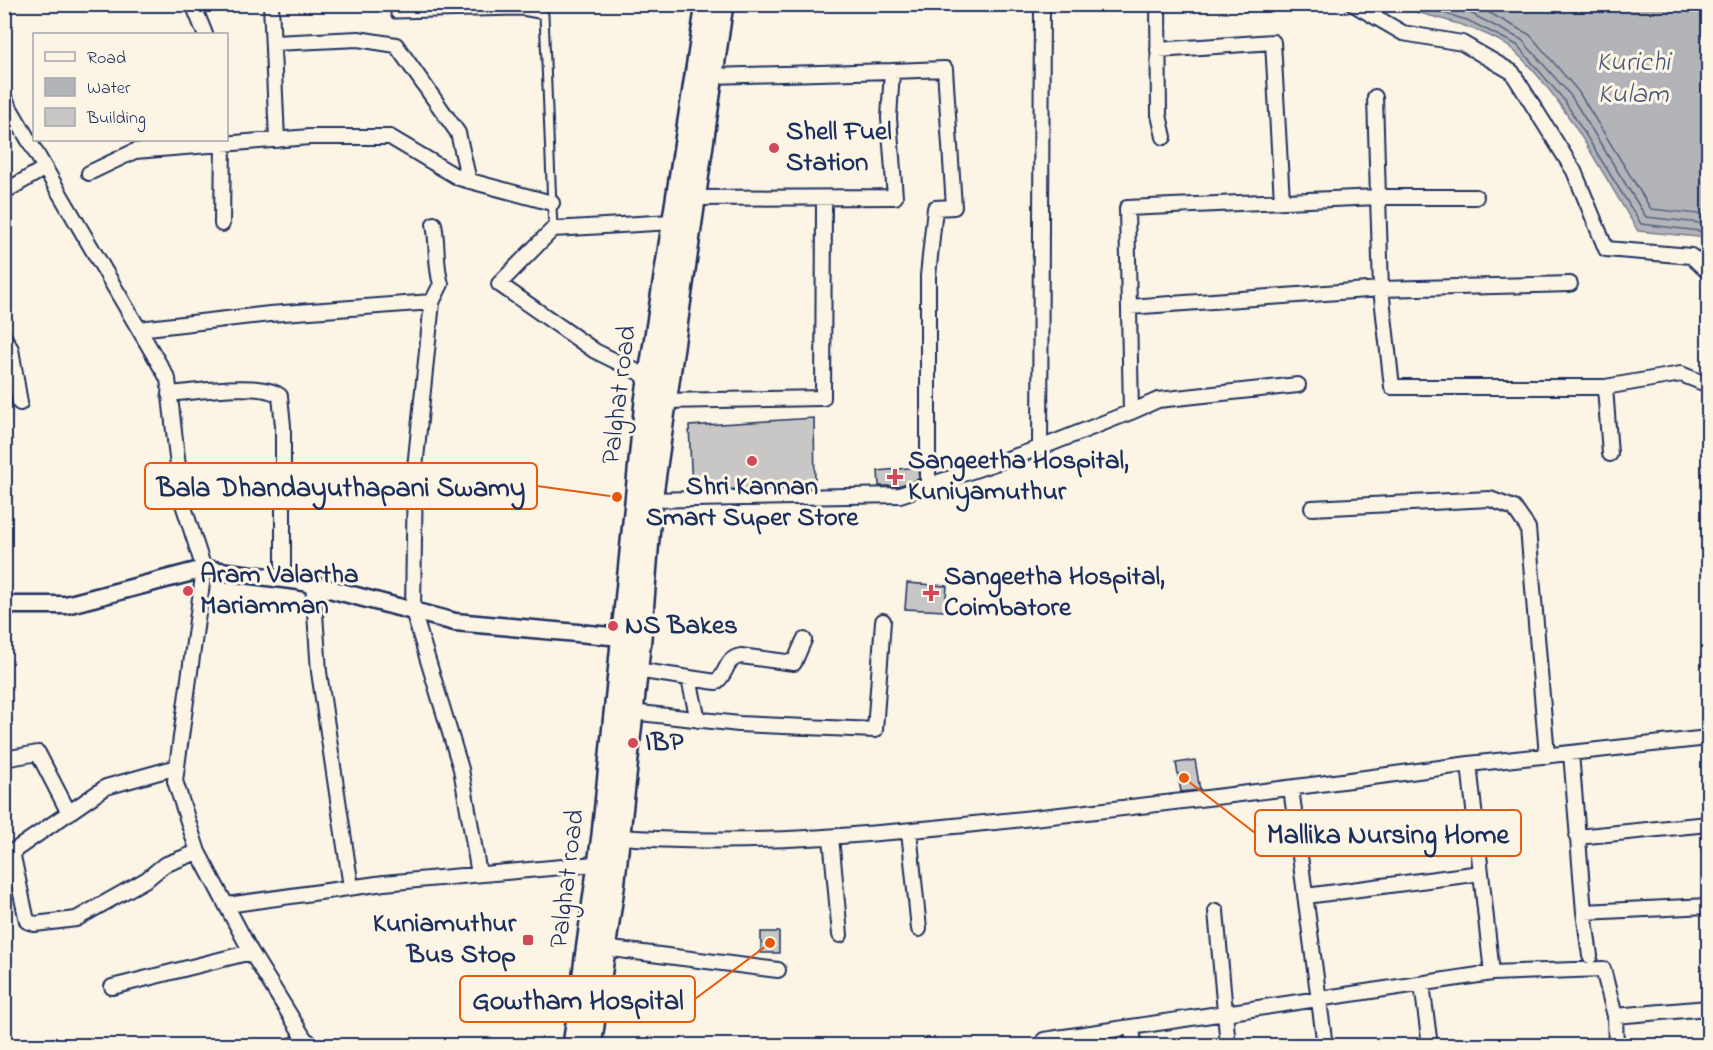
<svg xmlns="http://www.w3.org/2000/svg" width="1713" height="1050" viewBox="0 0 1713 1050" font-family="'Indie Flower',sans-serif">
	<rect width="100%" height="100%" fill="#fcf5e5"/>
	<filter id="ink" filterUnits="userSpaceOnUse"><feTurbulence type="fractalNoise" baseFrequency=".0167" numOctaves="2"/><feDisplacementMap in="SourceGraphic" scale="12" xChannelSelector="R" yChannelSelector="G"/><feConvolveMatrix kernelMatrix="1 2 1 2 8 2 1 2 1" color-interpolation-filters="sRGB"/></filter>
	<g filter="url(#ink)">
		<path fill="#b2b4b8" stroke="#767f94" stroke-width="1.5" d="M1389 5H1708V238L1638 231C1603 175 1562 93 1513 50 1488 28 1423 14 1389 5Z"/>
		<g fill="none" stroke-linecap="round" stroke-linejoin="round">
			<path stroke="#576482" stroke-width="1.5" d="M1412 4 1467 20 1517 45 1564 100 1641 224 1708 232
				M1440 4 1470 13 1522 40 1571 96 1646 217 1708 224
				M1473 4 1530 35 1578 91 1651 209 1708 215"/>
		</g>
		<path fill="#c8c7c6" stroke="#1b2f5e" stroke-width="1.5" d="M814 418 815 488 692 490 689 426Z
			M918 467 919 479 898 486H879L878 471Z
			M907 583 947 586 945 611 905 609Z
			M1195 760 1200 790 1181 792 1176 763Z
			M761 932H779V953H761Z"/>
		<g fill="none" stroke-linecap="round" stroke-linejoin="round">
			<g stroke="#1b2f5e" stroke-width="11">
				<path id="service" d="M395 14 522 11 544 15 553 229"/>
			</g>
			<g stroke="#1b2f5e" stroke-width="18">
				<path id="minor" d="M193 4 205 34
					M271 4 277 140
					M1158 4 1159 115 1164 137
					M1353 4 1403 33 1462 43 1512 72 1574 171 1606 249 1691 256 1708 272
					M274 43 358 39 396 45 458 133 469 181
					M1158 50 1273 42 1282 201
					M892 71 945 69 954 207 935 208 928 276V485
					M1375 97 1378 197H1476
					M4 98 168 379 182 501 204 569 175 781 198 852 251 952 309 1046
					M89 173 135 151 310 137H390L459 178 552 203
					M4 192 45 168
					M694 198 895 197 889 118 892 71 711 76
					M222 224 223 140
					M432 302 441 284C435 265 438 244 434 224
					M1129 307 1381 289 1570 284
					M139 329 270 314 432 302 415 468 413 611 461 769 479 874
					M4 337 11 349 20 403
					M650 378 595 351 499 284 553 229 672 222
					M1605 387 1610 454
					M169 394C194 392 262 381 280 396L283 426V579
					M664 401 823 398 824 206
					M1131 412 1158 400 1298 385
					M1040 448 1131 412 1127 208 1378 197 1381 289 1392 387H1605L1681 374 1708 385
					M644 500 900 495 1040 448 1042 4
					M1312 508 1490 499 1514 508 1528 528 1547 756
					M313 584 319 672 351 887
					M636 670 716 682C728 674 724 659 741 656L794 663 804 640
					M689 679 698 720
					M631 712 739 724 875 730 883 621
					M1571 753 1584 912 1708 906
					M4 759 38 753 69 813
					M1469 764 1708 738
					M1291 788 1325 1046
					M909 831 919 929
					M610 836C745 848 880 834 1014 820 1166 804 1317 785 1469 764L1492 973 1044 1040 1045 1046
					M831 837 840 935
					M1577 837 1708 824
					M12 852 27 921 35 924 76 919 147 879 164 865 198 852
					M4 853 12 852 106 787 177 767
					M1306 896 1481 873
					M227 905 384 883 606 863
					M1216 911 1228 1046
					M1584 912 1590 956
					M604 948 778 970
					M1492 973 1603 969 1615 1016
					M1422 984 1430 1046
					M112 987 251 952
					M1132 1027 1134 1046
					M290 1046 308 1041
					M1616 1046 1615 1016 1708 1008"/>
			</g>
			<g stroke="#1b2f5e" stroke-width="21">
				<path id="tertiary" d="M4 605H66L204 569 299 581 455 622 633 638"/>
			</g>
			<g stroke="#1b2f5e" stroke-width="26">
				<path id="primary" d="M574 1046 603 835 646 401 707 4
					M590 1046 613 888 640 638 651 501 722 4"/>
			</g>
			<use href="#service" stroke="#fcf5e5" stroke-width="7"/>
			<use href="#minor" stroke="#fcf5e5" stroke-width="14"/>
			<use href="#tertiary" stroke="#fcf5e5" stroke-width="16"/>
			<use href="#primary" stroke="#fcf5e5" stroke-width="21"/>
		</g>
	</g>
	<g fill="#d1495b" stroke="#fcf5e5" stroke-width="2">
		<circle cx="774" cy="148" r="6"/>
		<circle cx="752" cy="461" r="6"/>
		<path d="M892 468h6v6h6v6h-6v6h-6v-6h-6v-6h6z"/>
		<circle cx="188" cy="591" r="6"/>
		<path d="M928 584h6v6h6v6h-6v6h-6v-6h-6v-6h6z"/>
		<circle cx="613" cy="626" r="6"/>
		<circle cx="633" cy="743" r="6"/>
		<rect x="522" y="934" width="12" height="12" rx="3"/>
	</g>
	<g text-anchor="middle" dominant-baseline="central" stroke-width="6" stroke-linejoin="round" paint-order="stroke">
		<g font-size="27" font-weight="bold" fill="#1b2f5e" stroke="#fcf5e5" text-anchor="start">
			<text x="786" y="132">Shell Fuel<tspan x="786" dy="31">Station</tspan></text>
			<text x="908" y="461">Sangeetha Hospital,<tspan x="908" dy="31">Kuniyamuthur</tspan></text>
			<text x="752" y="487" text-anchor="middle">Shri Kannan<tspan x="752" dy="31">Smart Super Store</tspan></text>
			<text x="200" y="575">Aram Valartha<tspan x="200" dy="31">Mariamman</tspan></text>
			<text x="944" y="577">Sangeetha Hospital,<tspan x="944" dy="31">Coimbatore</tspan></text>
			<text x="625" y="626">NS Bakes</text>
			<text x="645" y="743">IBP</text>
			<text x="516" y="924" text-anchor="end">Kuniamuthur<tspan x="516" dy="31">Bus Stop</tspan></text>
		</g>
		<g font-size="27" fill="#1b2f5e" stroke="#fcf5e5">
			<text transform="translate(620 395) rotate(-83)">Palghat road</text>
			<text transform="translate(568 879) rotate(-83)">Palghat road</text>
		</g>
		<g font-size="28" font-style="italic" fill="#485779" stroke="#fcf5e5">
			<text x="1633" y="63">Kurichi<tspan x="1633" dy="32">Kulam</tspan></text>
		</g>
	</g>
	<path fill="none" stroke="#e8590c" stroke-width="2" d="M617 497L537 486M1184 778L1255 833M770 943L695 999"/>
	<g fill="#e8590c" stroke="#fcf5e5" stroke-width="2">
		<circle cx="617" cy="497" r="6"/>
		<circle cx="1184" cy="778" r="6"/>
		<circle cx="770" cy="943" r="6"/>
	</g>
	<g fill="#fcf5e5" stroke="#e8590c" stroke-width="2">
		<rect x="145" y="463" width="392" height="46" rx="6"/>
		<rect x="1255" y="810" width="266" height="46" rx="6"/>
		<rect x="460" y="976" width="235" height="46" rx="6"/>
	</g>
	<g font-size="28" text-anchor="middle" font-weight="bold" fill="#1b2f5e">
		<text x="341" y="496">Bala Dhandayuthapani Swamy</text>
		<text x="1388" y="843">Mallika Nursing Home</text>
		<text x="578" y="1009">Gowtham Hospital</text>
	</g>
	<rect width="1713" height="1050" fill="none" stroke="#fcf5e5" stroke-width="24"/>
	<rect x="12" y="12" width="1689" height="1026" fill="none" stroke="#1b2f5e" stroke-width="2" filter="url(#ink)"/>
	<rect x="33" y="33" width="195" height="108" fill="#fcf5e5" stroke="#a2a6af" stroke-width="1.5"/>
	<rect x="45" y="52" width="30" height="9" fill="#fcf5e5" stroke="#a2a6af" stroke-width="1.5"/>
	<text x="87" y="63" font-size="18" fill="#1b2f5e">Road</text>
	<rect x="45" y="78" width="30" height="18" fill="#b2b4b8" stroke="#a2a6af" stroke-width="1.5"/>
	<text x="87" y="93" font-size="18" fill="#1b2f5e">Water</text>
	<rect x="45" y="108" width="30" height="18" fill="#c8c7c6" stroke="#a2a6af" stroke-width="1.5"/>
	<text x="87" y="123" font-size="18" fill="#1b2f5e">Building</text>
</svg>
